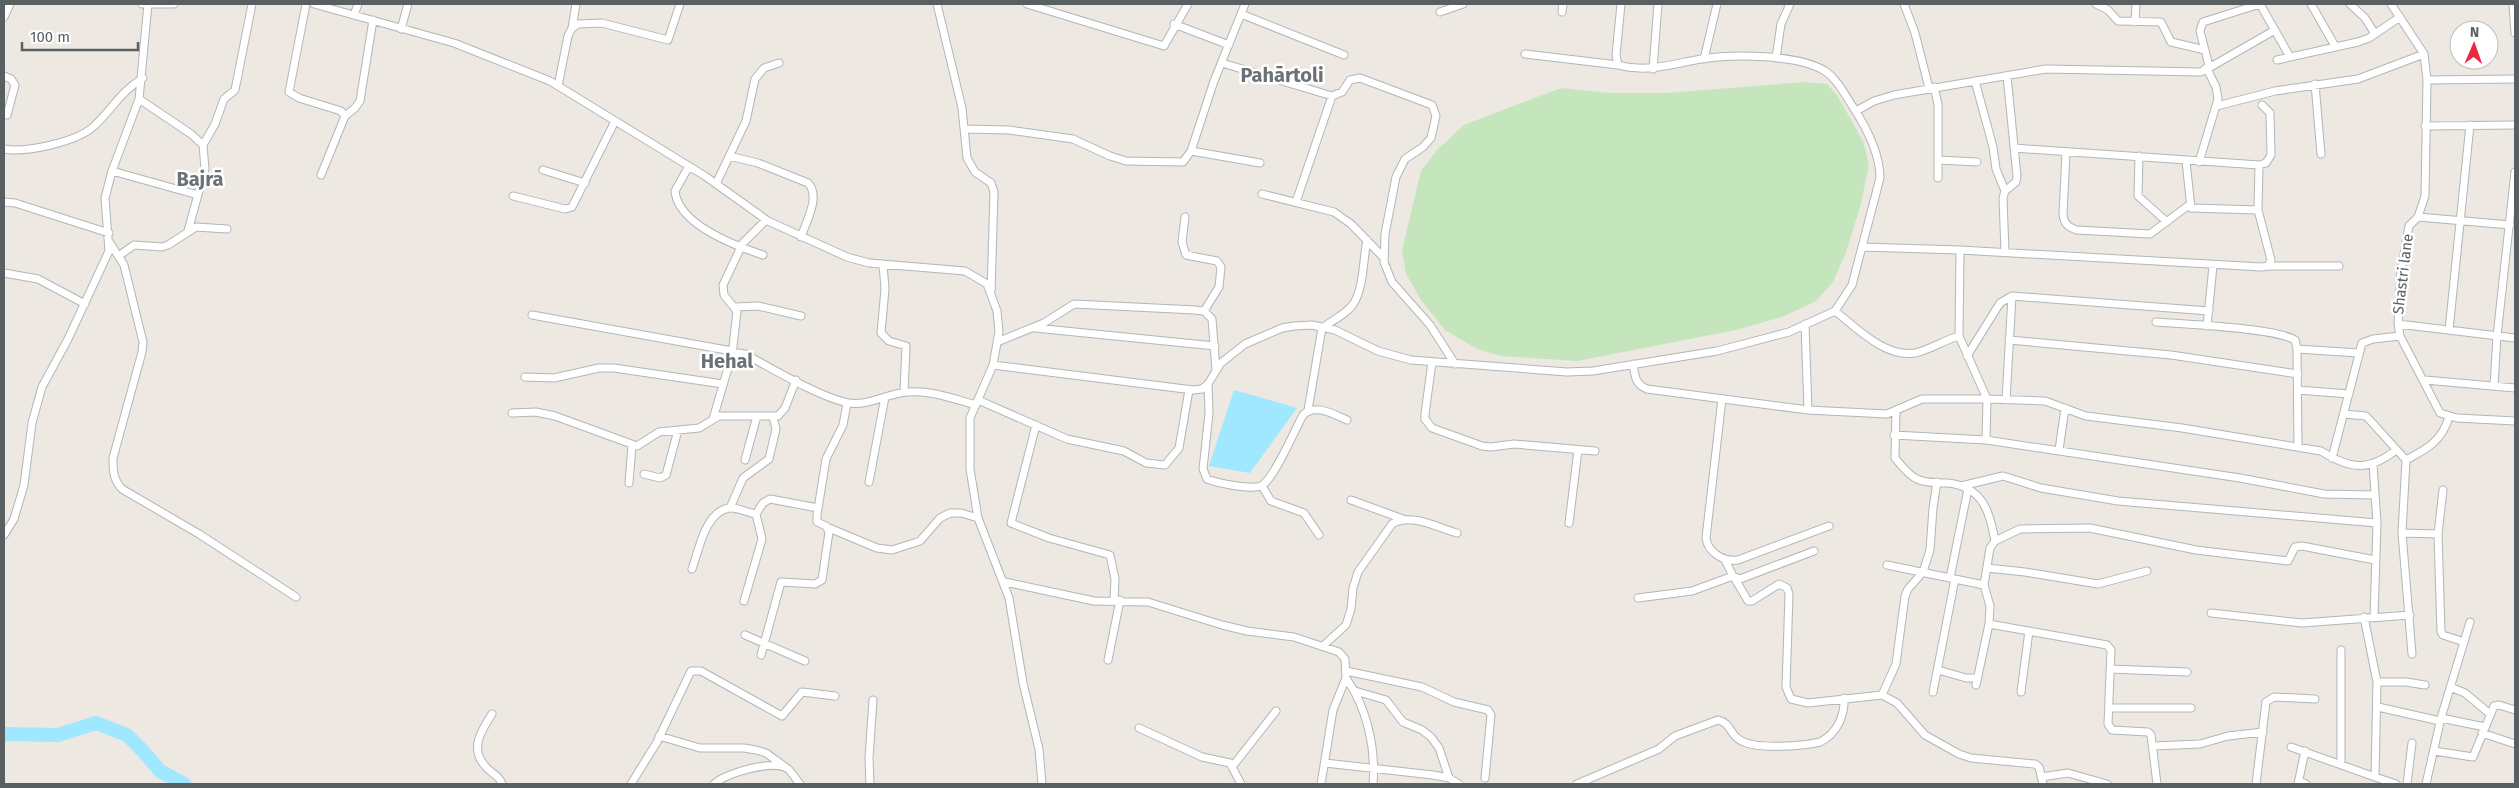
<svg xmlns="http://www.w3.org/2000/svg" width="2519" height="788" viewBox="0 0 2519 788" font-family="'Fira Sans',sans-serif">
	<rect width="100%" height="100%" fill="#ede8e1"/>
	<path fill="#c5e5bd" d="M1804 82 1827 84 1837 95 1863 141 1869 164 1861 204 1846 252 1833 282 1816 301 1782 317 1736 330 1577 361 1501 356 1477 349 1445 330 1421 300 1406 274 1402 250 1421 171 1437 150 1464 125 1561 88 1609 93H1667Z"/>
	<path fill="#9fe8ff" d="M1234 390 1297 408 1250 473 1209 466Z"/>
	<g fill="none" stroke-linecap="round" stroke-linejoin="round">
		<path stroke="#9fe8ff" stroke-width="14" d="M4 734 58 735 96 723 127 735 144 752 160 771 184 784"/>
		<g stroke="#b2b6b9" stroke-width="9">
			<path id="minor" d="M142 4H174
				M306 4 289 92 299 98 341 111 345 116 321 175
				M314 4 454 43 550 81 705 176 768 221 847 257 869 263 965 271 987 284 997 311 999 332 993 365 970 418V469L978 518 1009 598 1023 683 1039 749 1042 784
				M937 4 962 108 967 158 975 172 991 183 994 192 991 291
				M1027 4 1164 46 1188 4
				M1904 4 1915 33 1929 88
				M2096 4 2108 10 2118 21 2161 22 2171 42 2205 50
				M2260 4 2290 57
				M2311 4 2335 46
				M2350 4 2365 18 2375 34
				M2391 4 2424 54 2427 80 2425 196 2418 217 2409 226 2401 271 2398 324 2400 336 2440 413 2457 418 2515 421
				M2513 4 2515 33
				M1440 12 1463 4
				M1562 12 1563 4
				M1241 14 1344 55
				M354 15 358 4
				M4 17 10 4
				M2135 22 2136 4
				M1174 24 1229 45
				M572 28 576 4
				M401 29 408 4
				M1525 54 1618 65
				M1776 58 1781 24 1790 4
				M1704 59 1717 4
				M2277 60 2358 42 2369 38 2400 17
				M1222 63 1332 96 1342 92 1350 80 1360 78 1432 105 1436 116 1431 138 1423 147 1405 159 1396 177 1385 234 1384 262 1392 282 1430 325 1455 364
				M1653 69 1658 4
				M4 76 11 79 15 85 7 115
				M2427 80 2515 79
				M1975 81 1993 147 1996 169 2005 191
				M2315 84 2321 154
				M558 86 568 36 572 28 578 24 602 23 668 40 680 4
				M1934 87 1938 104V178
				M139 99 191 134 203 145 205 169 188 231
				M2217 106 2275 91 2358 79 2424 54
				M1856 111 1874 101 1894 95 2046 69 2201 72 2209 66 2200 31 2203 22 2260 4
				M345 116 355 108 360 101 373 20
				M2425 126 2515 125
				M965 129 1009 130 1073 139 1110 156 1126 161 1183 162 1191 151 1214 81 1245 4
				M203 145 215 124 224 99 235 90 252 4
				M2014 148 2259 165 2266 163 2271 155 2270 113 2262 105
				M4 149C26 153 76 142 93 127 111 111 121 91 143 78
				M1191 151 1260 163
				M2066 152 2063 214C2064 224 2068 227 2077 230L2150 234 2189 205
				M729 156 758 163 808 183C821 196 806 222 801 237
				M2139 156 2138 196 2167 222
				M1938 160 1977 162
				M2186 161 2191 208 2258 210
				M2199 162 2218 99 2216 87 2207 69 2275 30
				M689 166 675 191C678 225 736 246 763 255
				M543 170 585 183
				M112 171 198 195
				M716 184 746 121 755 79 764 68 779 63
				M1262 194 1334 212 1351 224 1384 258
				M513 196 565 209 572 207 615 121
				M4 202 15 203 109 233
				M1296 202 1332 96
				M1185 217 1182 242 1186 255 1217 261 1221 267 1219 287 1204 311
				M2418 217 2510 225
				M110 243 124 265 143 342 142 352 113 458C113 471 113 479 122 489L199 534 296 597
				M739 247 766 220
				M1862 247 1960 250 2262 267 2268 266 2271 260 2258 210 2259 165
				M1960 250 1959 336 1987 399 2045 401 2086 416 2182 428 2321 451C2350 469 2368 472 2396 450
				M2005 252 2003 198 2005 191 2016 182 2017 176 2007 76
				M120 255 134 245 162 247 168 245 196 227 227 229
				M883 264 885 289 881 333 889 341 906 346 904 392
				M2268 266H2339
				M4 273 38 279 85 304
				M735 307 758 306 801 316
				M1835 311C1857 328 1885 358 1915 353 1930 350 1944 340 1959 336
				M532 315 732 351
				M2156 322C2183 324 2276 328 2295 340L2297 349 2298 447
				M1805 324 1808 410
				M2398 324 2515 338
				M2207 326 2213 266
				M1035 328 1215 346
				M2449 330 2470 125
				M2009 340 2171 355 2298 374
				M997 342 1044 323 1074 304 1195 310 1204 311 1212 319 1216 370
				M2297 349 2359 353
				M732 355 737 311 724 295 723 285 741 247
				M1967 356 2000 303 2012 296 2209 311
				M1432 362 1425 414V419L1432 428 1482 446 1491 447 1514 444 1595 451
				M1633 364C1635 376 1635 384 1647 389L1808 410 1887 414 1922 399H1987L1986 440
				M993 365 1193 390 1202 389 1208 384 1221 363 1245 344 1282 328 1294 326 1312 325 1335 330 1378 351 1411 360 1567 372 1593 371 1717 351 1789 332 1835 311 1852 285 1880 178C1880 154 1866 127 1853 107 1845 95 1837 79 1825 71 1798 54 1732 54 1701 59 1672 64 1647 73 1618 65L1616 55 1621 4
				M525 377 554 378 599 368H614L723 384
				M2425 380 2515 388
				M1208 384 1209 413 1203 469 1207 479C1218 483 1250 490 1261 486 1274 480 1295 429 1303 415 1315 403 1333 414 1347 420
				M2494 386 2497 336 2515 172
				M2298 390 2349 394
				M1722 399 1706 538C1708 553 1724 562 1738 560L1829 526
				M978 400 1067 439 1124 451 1146 463 1165 465 1179 448 1189 390
				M2006 400 2012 296
				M1308 410 1322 328C1333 320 1347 314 1354 303 1364 286 1363 259 1367 240
				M1896 410 1895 458C1901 465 1908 475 1917 479 1926 484 1938 482 1948 483 1983 487 1990 512 1995 541
				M512 413 536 412 555 416 637 446 659 432 699 428 719 416H778L785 408 796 380
				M2344 414 2366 416 2406 460 2402 533 2412 654
				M713 419 731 358 738 353 745 354C771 368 821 398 849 403 869 406 888 393 908 392 931 390 954 399 976 405
				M1036 425 1011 523 1049 538 1110 555 1115 579 1114 601
				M1894 435 1986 440 2240 478 2324 494 2375 495
				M2059 450 2065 408
				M2332 458 2362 343 2373 339 2400 336
				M745 460 757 416
				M2406 460C2427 449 2442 441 2449 417
				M2373 464 2377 523 2374 617
				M644 474 660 478 666 475 678 430
				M869 482 885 397
				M629 483 632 445
				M1262 486 1271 501 1304 513 1319 535
				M1961 486 2003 476 2041 488 2118 501 2377 523
				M2443 490 2438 534 2441 632 2443 635 2464 642
				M1351 500 1403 519
				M730 508 743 478 769 459 776 429 773 417
				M1569 523 1578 450
				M829 528 877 548 892 550 920 541 940 518 950 513H961L978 518
				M2402 533 2438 534
				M4 535 14 519 24 485 32 423 42 387 68 339 109 251 105 198 112 171 139 99 148 4
				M1725 560 1733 576 1740 579 1814 551
				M1887 565 1984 585
				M1987 568 2025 572 2098 584 2147 571
				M692 569C699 550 705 512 729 508 738 507 748 513 756 514L763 503 770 499 818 508
				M1950 578 1968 489
				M1735 579 1748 601H1752L1779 584 1787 588 1789 594 1786 687 1791 699 1808 703 1882 695 1897 703 1925 735 1959 754 1971 758 2035 764 2039 767 2043 784
				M1005 582 1094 601 1148 602 1222 625 1247 631 1294 637 1339 652 1345 659 1346 678 1333 710 1321 784
				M1638 598 1692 591 1733 576
				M744 601 762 539 756 514
				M2211 613 2302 623 2410 615
				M2364 617 2377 682 2375 777 2396 784
				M1989 624 2107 645 2111 650 2108 724 2112 730 2148 732 2151 735 2157 784
				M745 635 805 661
				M1323 646 1346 625 1351 609 1353 588 1358 572 1392 524C1410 512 1438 528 1457 533
				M2341 650V764
				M761 655 781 582 815 584 822 580 829 532 826 526 817 522V515L826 459 843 425 847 403
				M1108 660 1120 600
				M2110 669 2187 672
				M1938 670 1966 678H1977
				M1346 671 1422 687 1454 702 1488 710 1491 715 1485 778
				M1346 678C1367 708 1376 748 1373 784
				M2377 682H2406L2425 685
				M1976 685 1989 624 1990 606 1984 585 1990 548 1995 541 2020 529 2090 528 2196 550 2288 561 2295 547 2302 546 2375 560
				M2450 687 2465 693 2490 714
				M1355 691 1386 700 1403 722 1422 730 1431 737 1439 748 1449 778
				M1933 692 1955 579
				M2021 692 2029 631
				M1882 695 1896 664 1905 596 1908 589 1923 572 1930 550 1933 508 1937 482
				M2378 707 2440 721
				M2109 708H2191
				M492 714C481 731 469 749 486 767 492 774 500 776 502 784
				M2441 718 2485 727
				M1139 728 1202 757 1230 763 1241 784
				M2482 733 2515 744
				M659 736 700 748H744L756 750 766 753 788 769
				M2154 746 2200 744 2228 736 2263 732
				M2291 747 2375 777
				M2434 751 2473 757 2494 706 2499 705 2515 710
				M1325 763 1433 775 1449 778 1459 784
				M1232 767 1276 711
				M2041 777 2068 773 2107 784
				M2299 781 2306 784
				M631 784 657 742 691 671H701L782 716 802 692 835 696
				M714 784C725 773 774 759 788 769 792 772 796 780 800 784
				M870 784 869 758 873 700
				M1577 784 1659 749 1675 736 1718 720C1731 723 1730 735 1740 740 1755 750 1803 746 1820 742 1837 734 1845 715 1844 698
				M2256 784 2266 702 2274 697 2315 699
				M2298 784 2305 751
				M2407 784 2412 743
				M2426 784 2441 718 2470 622"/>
		</g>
		<use href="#minor" stroke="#fff" stroke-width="7"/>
	</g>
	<g text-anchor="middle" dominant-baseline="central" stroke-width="5" stroke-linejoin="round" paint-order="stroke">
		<g font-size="15" fill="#5a5f62" stroke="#fff">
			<text transform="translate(2403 274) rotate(-83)">Shastri lane</text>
		</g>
		<g font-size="20" font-weight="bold" fill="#6b7174" stroke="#fff">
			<text x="1282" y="75">Pahārtoli</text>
			<text x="200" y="179">Bajrā</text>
			<text x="727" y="361">Hehal</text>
		</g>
	</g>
	<rect width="2519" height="788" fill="none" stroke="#5a5f62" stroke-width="10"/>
	<g transform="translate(2474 45) rotate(2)"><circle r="24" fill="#ffffff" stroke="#bdbfc0"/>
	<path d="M0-4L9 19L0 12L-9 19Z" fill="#eb2940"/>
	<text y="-8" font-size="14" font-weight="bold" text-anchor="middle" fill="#5a5f62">N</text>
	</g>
	<path d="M22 42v8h116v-8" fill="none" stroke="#5a5f62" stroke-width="2.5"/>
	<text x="30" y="42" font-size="15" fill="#5a5f62" stroke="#ffffff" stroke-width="4" paint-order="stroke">100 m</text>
</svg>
